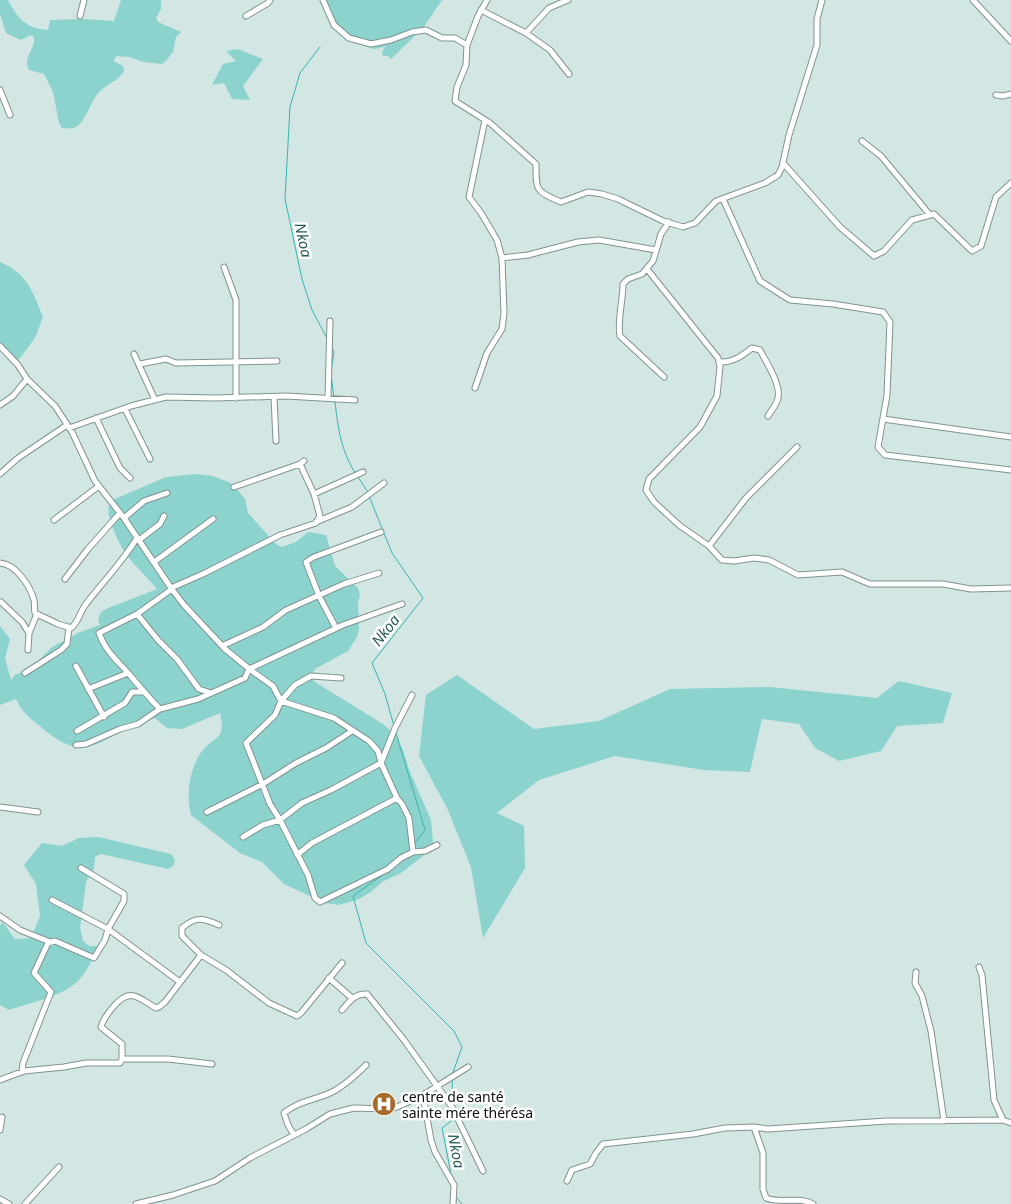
<svg xmlns="http://www.w3.org/2000/svg" width="1011" height="1204" viewBox="0 0 1011 1204" font-family="'Noto Sans',sans-serif">
	<rect width="100%" height="100%" fill="#d2e6e4"/>
	<path fill="#8cd3cd" d="M0 0H8C18 19 26 28 48 30L50 20 84 19 114 21 121 0H161V9L156 18 158 22 181 32 176 37 173 52 166 61 162 64 144 62 129 57 116 56 114 61 123 66 124 71C118 81 107 84 99 92 91 100 86 123 74 128 71 129 66 128 62 128L59 123 53 92 44 74 29 70C22 57 36 49 34 37L30 35 21 40 6 33 0 14Z
		M324 0H442L423 28 391 59 388 56H383L382 52 386 46C381 48 376 50 370 48 359 44 338 29 333 18 330 9 331 8 324 0Z
		M238 49 263 59 243 86 250 100 232 99 224 83 212 85 223 64 236 61 226 51Z
		M0 262C27 273 33 292 43 317L35 338 17 362 0 343Z
		M196 474 212 476 229 482 235 487 245 499 248 513 276 544 282 547 296 542 308 532 326 535 335 566 358 588 360 595 358 602 359 630 357 637 348 651 315 669 311 675 315 682 383 724 396 736 403 750 410 772 431 820 433 843 431 850 401 873 382 882 371 892 359 899 339 905 325 903 284 884 262 862 240 853 191 815C186 796 189 771 200 754 213 735 227 742 220 713L182 729 167 728 155 718C110 725 94 770 47 732 33 720 23 715 16 699L0 705V626L10 639 5 658 11 680 15 675 30 669 52 647 80 632 100 625 98 619 101 612 108 608 157 589C137 565 124 559 113 528 109 517 107 512 110 501L166 477Z
		M457 675 534 729 599 721 670 689 770 687 877 698 899 681 952 693 943 723 897 726 881 751 839 761 815 748 799 724 762 719 750 772 704 770 615 756 539 780 497 813 524 826 525 868 483 938 471 867 447 808 419 756 426 695Z
		M98 837 171 854 175 860 173 866 168 869 101 854 95 857 94 869 86 882 80 928 83 941 89 946H99C93 958 86 974 76 983 57 998 32 1002 9 1010L0 1005V925L3 923 15 939 31 938 40 916 36 884 24 865 42 843 62 846 79 838Z"/>
	<g fill="none" stroke-linecap="round" stroke-linejoin="round">
		<path stroke="#39b4ad" stroke-width="1" d="M320 47 300 73 290 107 285 199 302 279 312 310 328 340
			M331 371 334 352 332 348
			M331 374 334 398
			M335 402C338 427 341 452 356 474
			M358 477 368 492
			M369 496 392 553 423 598 372 663 385 694 394 726
			M396 733 425 830 415 843
			M384 874 353 896 366 943 454 1031 462 1047 452 1075
			M452 1079 453 1105
			M451 1174 442 1128 455 1118
			M456 1197 462 1204"/>
		<g stroke="#809391" stroke-width="7">
			<path id="minor" d="M323 0 334 25 349 38 371 44 391 40 412 32 426 30 442 38H455L467 45 466 65 457 87 455 101 490 123 536 164C536 192 536 191 561 202L588 192 602 194 618 199 663 221 683 227 695 223 716 201 765 183 778 175 782 167 789 135 817 45V19L822 0
				M973 0 1011 41
				M481 10 526 33 550 50 569 74
				M80 16 84 0
				M246 16 268 3 270 0
				M526 33 549 8 568 0
				M467 45 478 16 487 0
				M0 90 10 115
				M996 95 1003 96 1011 94
				M862 141 881 156 930 215
				M783 163 840 227 874 256 884 251 912 220 934 214 972 251 981 246 996 197 1011 183
				M723 199 760 281 790 300 833 304 883 312 890 322 887 395 878 447 885 455 1011 470
				M502 258 528 255 578 242 599 240 656 250
				M224 267 236 300V398
				M647 269 718 358 720 366 717 396 700 427 649 479 646 490 654 502 679 525 709 546 722 560 734 561 754 558 769 560 798 575 842 572 870 584H943L971 589 1011 588
				M0 346 18 365 27 379 55 406 72 432 95 481 124 518 171 588 184 605 225 649 252 671 273 686 281 701 334 718 369 741 378 751 381 763 397 798 402 804 409 818 413 852
				M134 354 155 400
				M719 362C732 363 742 356 752 348L760 350C766 362 781 384 778 398 777 404 771 411 768 416
				M140 364 166 359 176 363 277 361
				M664 377 620 336C617 321 623 301 623 284L628 279 642 274 653 261 661 234 669 222
				M475 388 487 353 502 329 504 313 502 258 497 240 481 213 469 197 485 120
				M274 397 276 441
				M328 398 330 321
				M0 405 13 396 27 379
				M125 409 150 459
				M96 418 120 468 130 478
				M883 419 1011 437
				M69 428 131 406 166 397 215 398 286 396 355 400
				M0 474 18 458 67 425
				M234 487 300 464 304 461
				M314 494 363 472
				M124 518 144 501 167 493
				M54 520 99 486
				M316 522 352 507 384 483
				M139 540 160 524 164 516
				M709 546 746 498 797 447
				M154 562 213 519
				M0 563C16 564 30 586 34 600 35 604 34 609 35 613L58 624 71 628C79 622 80 611 86 604 103 582 123 561 137 538
				M65 579 88 549 120 513
				M171 588 205 573 280 535 316 523 320 516 314 494 300 464
				M172 589 137 614 99 633C105 651 117 660 129 674 139 686 149 698 160 709L198 699 245 678 249 669 343 625 402 604
				M1 602 22 622 29 633
				M137 614 158 640 177 659 199 689 211 693
				M336 628 319 596 306 562 314 557 381 532
				M222 646 263 627 286 610 344 584 379 573
				M28 650 29 633 37 614
				M76 666 104 717
				M25 673 61 650 67 644 69 627
				M341 678 311 676 295 685 281 701 275 715 246 743 270 804 280 820 308 875 315 898 320 902 388 869 401 858 413 852 425 851 437 845
				M88 689 128 673
				M77 731 125 703 132 692H142
				M76 745 86 744 120 729 138 724 160 709
				M0 807 38 812
				M207 812 263 784 296 763 326 748 352 731
				M243 837 263 825 280 820 302 803 331 790 381 763 395 728 412 695
				M297 855 312 843 397 798
				M52 900 108 929 180 982
				M0 916 20 930 50 942
				M219 925C202 918 196 916 182 928V936L201 955 226 970 269 1003 297 1016 301 1013 342 963
				M979 967 982 975 994 1100 1003 1120
				M916 972 915 983 922 996 931 1031 944 1121
				M329 978 352 998
				M342 1010C349 1002 355 993 367 994L404 1040 452 1107 483 1171
				M122 1059H168L212 1064
				M22 1072 23 1063 51 992 34 973 48 943 55 941 94 958 105 940 108 929 124 901V894L81 868
				M0 1080 24 1071 64 1067 86 1063H120L122 1059V1044L101 1027C103 1019 108 1013 113 1007 130 987 137 997 156 1008L159 1007 165 1002 201 955
				M423 1095 431 1140 435 1152 454 1185 453 1204
				M754 1127 763 1153V1189L766 1198C781 1204 799 1196 813 1204
				M0 1130 2 1117
				M294 1135 288 1125 284 1113C298 1101 316 1100 332 1092 344 1086 356 1075 366 1065
				M567 1181 572 1170 590 1164 596 1153 603 1144 693 1134 725 1128 754 1127 768 1129 887 1121 1003 1120 1011 1123
				M0 1199 9 1204
				M25 1204 59 1167
				M136 1204 173 1195 215 1181 250 1158 306 1129 330 1114 354 1108 387 1109 397 1107 423 1095 468 1067"/>
		</g>
		<use href="#minor" stroke="#fff" stroke-width="5"/>
	</g>
	<defs>
		<g id="hospital-disc" transform="scale(1.25)"><circle r="9.5" fill="#a86b2e" stroke="#fff"/><path d="M-5-5h3v3.5h4V-5h3V5h-3V1.5h-4V5h-3Z" fill="#fff"/></g>
	</defs>
	<g fill-rule="evenodd">
		<use href="#hospital-disc" x="384" y="1104"/>
	</g>
	<g text-anchor="middle" dominant-baseline="central" stroke-width="5" stroke-linejoin="round" paint-order="stroke">
		<g font-size="14" fill="#0a1110" stroke="#fff" text-anchor="start">
			<text x="402" y="1096">centre de santé<tspan x="402" dy="16">sainte mére thérésa</tspan></text>
		</g>
		<g font-size="15" font-style="italic" fill="#2a5c59" stroke="#fff">
			<text transform="translate(304 240) rotate(78)">Nkoa</text>
			<text transform="translate(385 630) rotate(-52)">Nkoa</text>
			<text transform="translate(457 1151) rotate(79)">Nkoa</text>
		</g>
	</g>
</svg>
